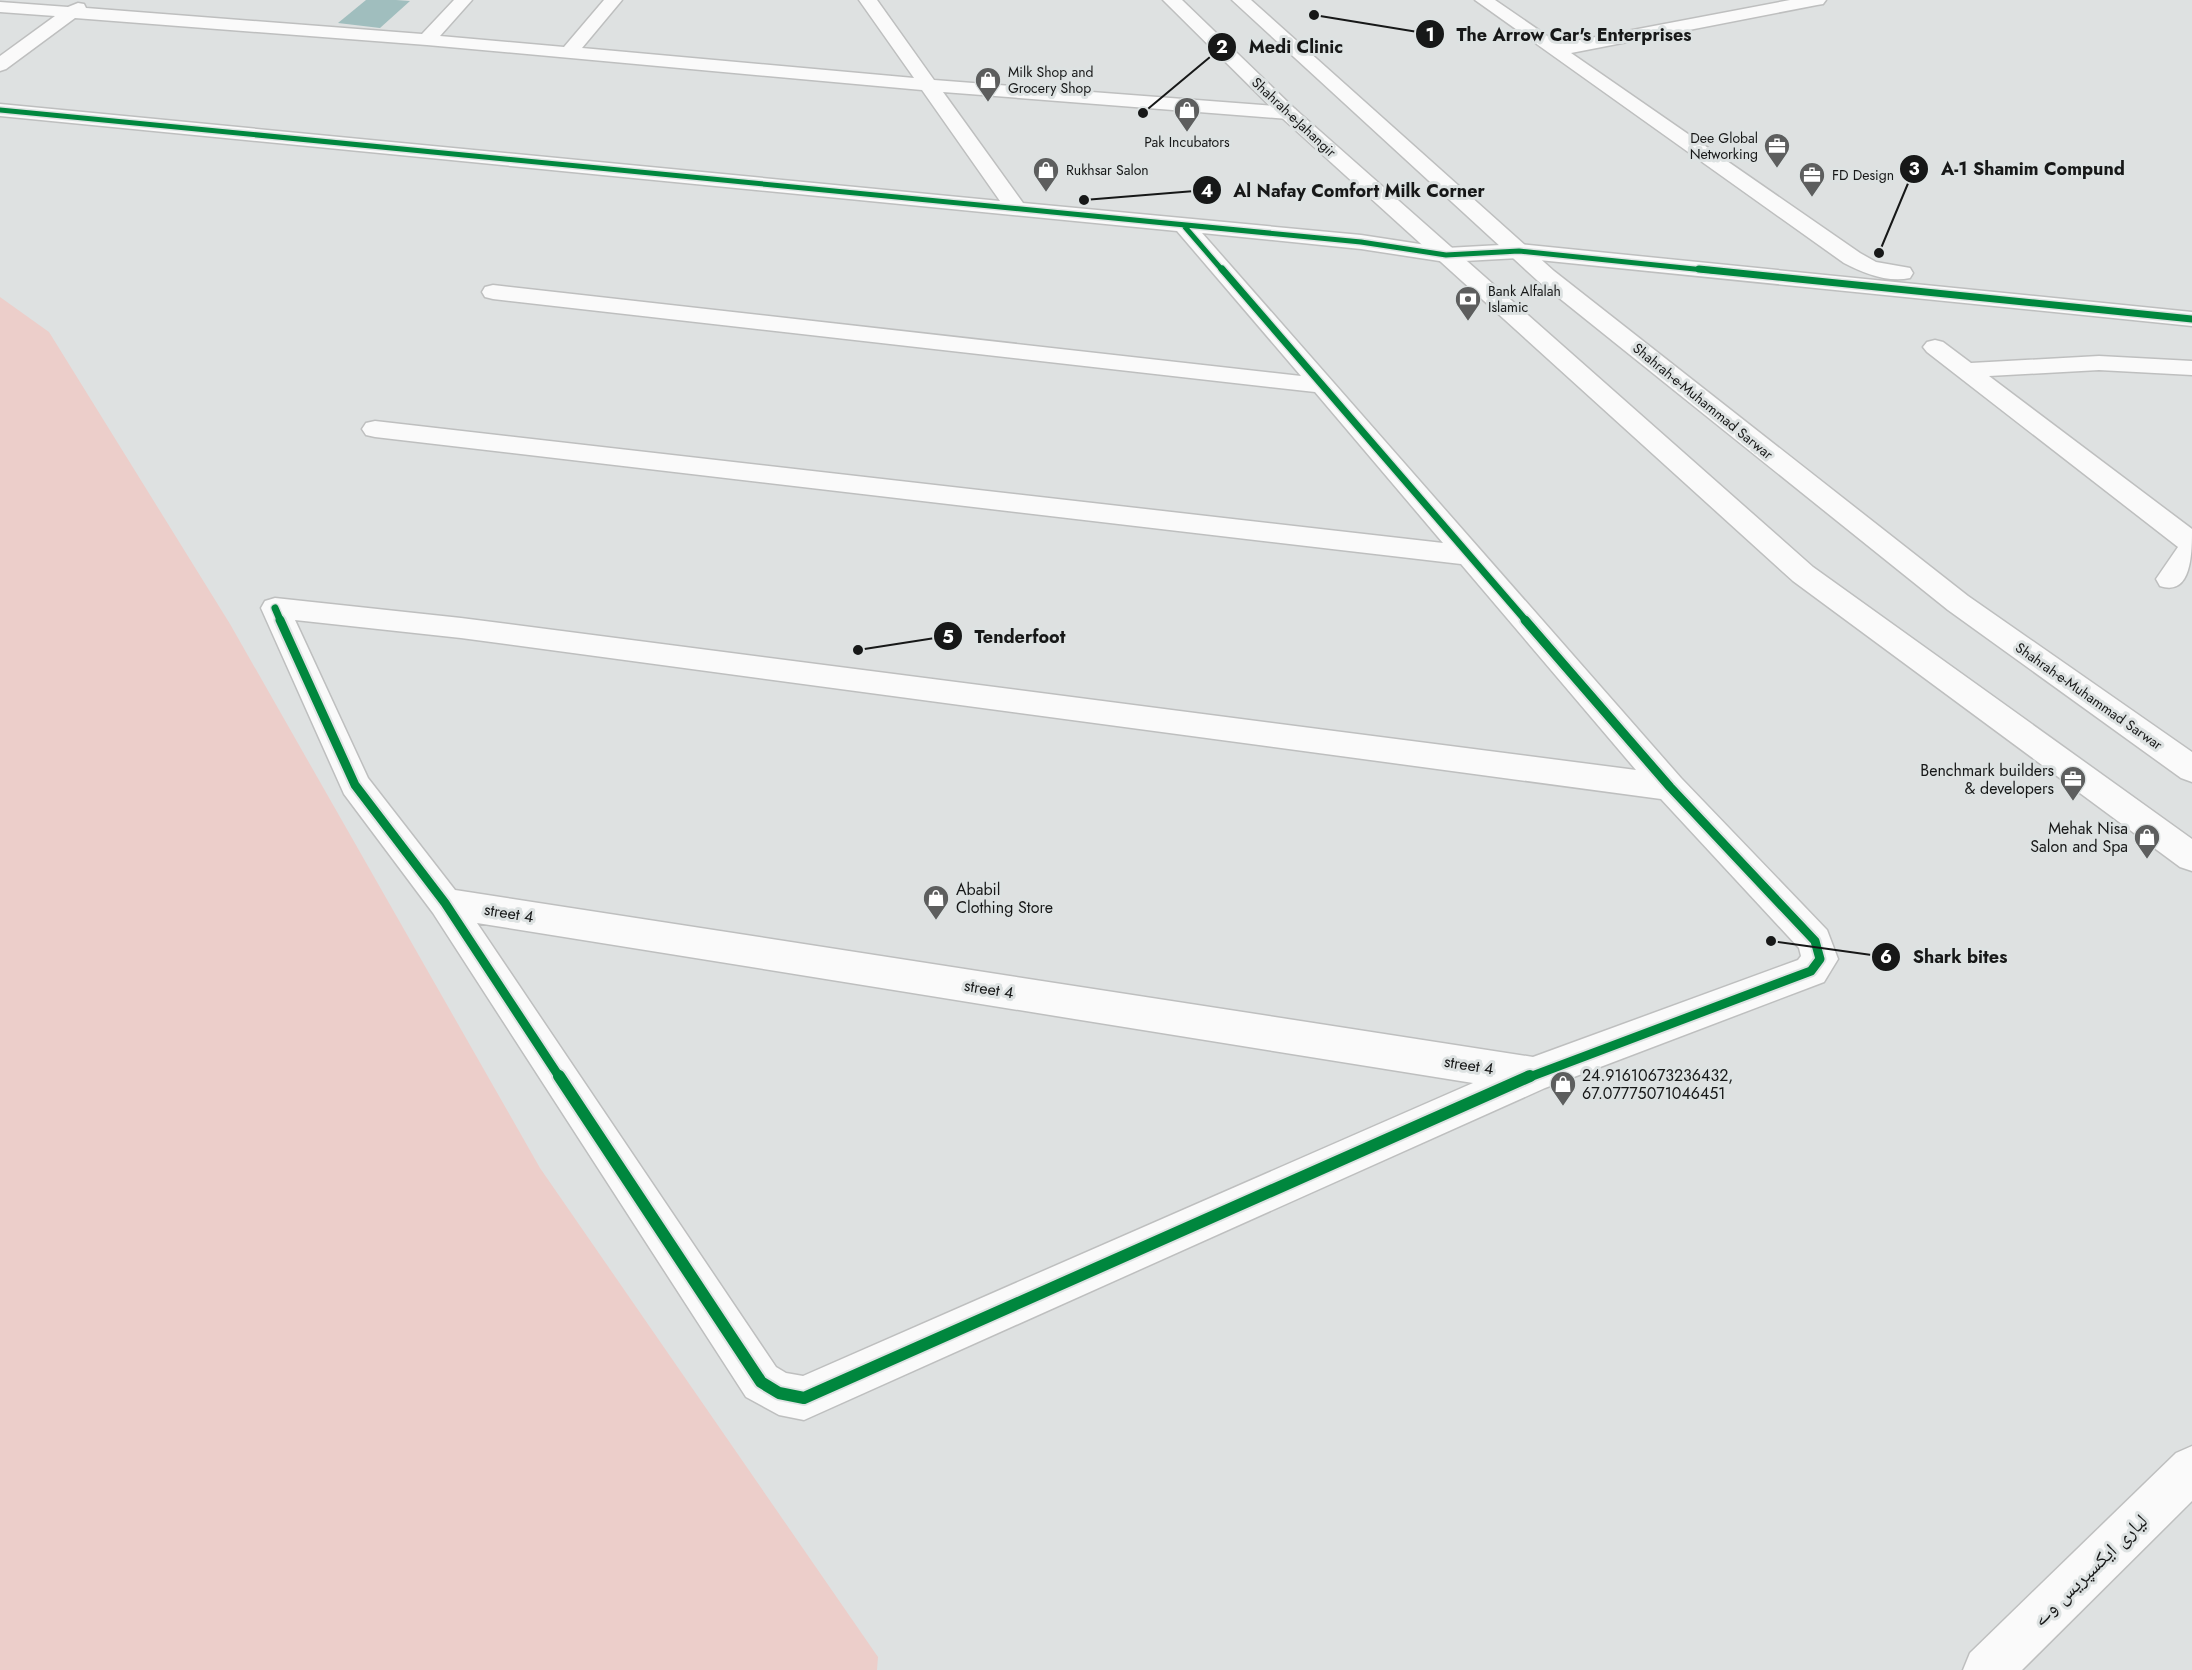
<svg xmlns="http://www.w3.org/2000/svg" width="2192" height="1670" viewBox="0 0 2192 1670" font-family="Jost,'Noto Naskh Arabic',sans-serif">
	<rect width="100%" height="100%" fill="#dee1e1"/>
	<path fill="#ecceca" d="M0 297 49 332 230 624 540 1168 878 1657 877 1670H0Z"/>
	<path fill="#a0bebe" d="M366 0H396L410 1 380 28 338 23Z"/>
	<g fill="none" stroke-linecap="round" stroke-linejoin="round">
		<g stroke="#bebfbf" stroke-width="3">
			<path id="street" d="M454 0H472L440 36 564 47 604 0H622L582 48 914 78 859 0H877L934 80 1288 107 1295 109 1298 113 1295 117 1288 119 943 92 1023 203 1361 235 1446 248 1519 244 2192 312V326L1519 258 1446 262 1361 249 1202 233 1681 778 1827 930 1838 959 1824 982 1545 1088 804 1420 779 1415 746 1397 433 913 344 794 261 608 265 601 275 598 461 618 1636 770 1461 564 375 437 366 435 362 429 366 423 375 421 1443 543 1315 392 493 299 485 297 482 292 485 287 493 285 1301 376 1177 231 0 116V104L1000 201 922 90 427 45 75 18 6 69 0 71V56L55 16 0 12V2L68 7 78 3 84 4 86 8 422 34ZM295 620 461 638 1661 799 1799 948 1801 956 1798 960 1533 1057 455 890 368 778ZM477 923 1473 1083 803 1376 786 1373 776 1367Z
				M1475 0H1495L1559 44 1790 0H1826L1823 4 1817 5 1571 53 1860 253 1876 262 1910 268 1913 273 1910 278C1888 283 1863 273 1844 263Z
				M1935 340 1943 342 1971 363 2099 356 2192 361V375L2099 370 1989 376 2192 529C2192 552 2192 597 2160 586L2156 579 2178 547 1927 352 1923 347 1927 342Z"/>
		</g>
		<g stroke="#bebfbf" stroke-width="3">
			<path id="secondary" d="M1163 0H1182L1295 109 1813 567 2192 839V871L2180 867 1793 581 1281 117Z
				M1232 0H1251L1554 271 1968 596 2192 752V782L2181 778 1948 610 1538 281Z"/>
		</g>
		<g stroke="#bebfbf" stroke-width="3">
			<path id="highway" d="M2192 1446V1501L2022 1670H1963L1970 1653 2176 1453Z"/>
		</g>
		<use href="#street" fill="#fafafa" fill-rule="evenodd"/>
		<use href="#secondary" fill="#fafafa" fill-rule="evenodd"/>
		<use href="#highway" fill="#fafafa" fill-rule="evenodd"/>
		<g stroke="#dde2e2" stroke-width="8">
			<path id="cycleway-far3" d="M0 110 1361 242 1446 255 1519 251 1714 271
				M1185 227 1223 271"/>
		</g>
		<g stroke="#dde2e2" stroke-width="10">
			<path id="cycleway-far2" d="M1222 269 1527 622
				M1699 269 2192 319
				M275 608 281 622"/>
		</g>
		<g stroke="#dde2e2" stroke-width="13">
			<path id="cycleway-far1" d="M280 620 355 785 445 903 560 1078
				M1525 620 1670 787 1815 941 1820 959 1811 971 1527 1078"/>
		</g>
		<g stroke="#dde2e2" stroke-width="16">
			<path id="cycleway" d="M559 1076 761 1382 779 1393 804 1398 1530 1076"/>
		</g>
		<use href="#cycleway-far3" stroke="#00873e" stroke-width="5"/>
		<use href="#cycleway-far2" stroke="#00873e" stroke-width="7"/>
		<use href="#cycleway-far1" stroke="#00873e" stroke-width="9"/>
		<use href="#cycleway" stroke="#00873e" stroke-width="12"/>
	</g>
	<defs>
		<g id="shop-pin" transform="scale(1.35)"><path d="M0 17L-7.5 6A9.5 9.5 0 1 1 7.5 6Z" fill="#5d5e5e" stroke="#dde2e2"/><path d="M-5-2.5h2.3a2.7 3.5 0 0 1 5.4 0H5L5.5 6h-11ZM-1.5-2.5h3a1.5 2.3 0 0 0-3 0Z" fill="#fff"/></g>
		<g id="office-pin" transform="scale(1.35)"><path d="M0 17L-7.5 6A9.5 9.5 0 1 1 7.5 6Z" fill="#5d5e5e" stroke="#dde2e2"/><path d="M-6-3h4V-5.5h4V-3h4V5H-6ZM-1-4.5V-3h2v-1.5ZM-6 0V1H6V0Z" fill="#fff"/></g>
		<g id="bank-pin" transform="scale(1.35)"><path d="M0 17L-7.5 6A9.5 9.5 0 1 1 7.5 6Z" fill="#5d5e5e" stroke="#dde2e2"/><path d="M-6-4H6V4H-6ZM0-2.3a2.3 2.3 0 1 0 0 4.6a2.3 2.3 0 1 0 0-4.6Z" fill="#fff"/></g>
	</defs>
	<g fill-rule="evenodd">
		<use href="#shop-pin" x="988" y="80"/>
		<use href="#shop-pin" x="1187" y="110"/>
		<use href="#office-pin" x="1777" y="146"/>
		<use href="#shop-pin" x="1046" y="170"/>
		<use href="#office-pin" x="1812" y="175"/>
		<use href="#bank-pin" x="1468" y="299"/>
		<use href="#office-pin" x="2073" y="779"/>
		<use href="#shop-pin" x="2147" y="837"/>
		<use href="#shop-pin" x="936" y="898"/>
		<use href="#shop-pin" x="1563" y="1084"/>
	</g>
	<g text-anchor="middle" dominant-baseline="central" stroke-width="6" stroke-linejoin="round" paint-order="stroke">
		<g font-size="14" fill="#171818" stroke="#dde2e2" text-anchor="start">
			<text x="1008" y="72">Milk Shop and<tspan x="1008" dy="16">Grocery Shop</tspan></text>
			<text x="1758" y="138" text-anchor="end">Dee Global<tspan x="1758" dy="16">Networking</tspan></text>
			<text x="1187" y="142" text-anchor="middle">Pak Incubators</text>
			<text x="1066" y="170">Rukhsar Salon</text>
			<text x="1832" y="175">FD Design</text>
			<text x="1488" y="291">Bank Alfalah<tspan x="1488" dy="16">Islamic</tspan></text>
		</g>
		<g font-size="14" fill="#171818" stroke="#dde2e2">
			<text transform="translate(1294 117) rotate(43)">Shahrah-e-Jahangir</text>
			<text transform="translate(1703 401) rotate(39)">Shahrah-e-Muhammad Sarwar</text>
			<text transform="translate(2089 696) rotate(35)">Shahrah-e-Muhammad Sarwar</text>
		</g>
		<g font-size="16" fill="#171818" stroke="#dde2e2" text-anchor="end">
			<text x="2054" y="770">Benchmark builders<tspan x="2054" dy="18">&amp; developers</tspan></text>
			<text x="2128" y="828">Mehak Nisa<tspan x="2128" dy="18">Salon and Spa</tspan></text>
			<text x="956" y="889" text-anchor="start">Ababil<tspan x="956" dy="18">Clothing Store</tspan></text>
			<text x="1582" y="1075" text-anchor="start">24.91610673236432,<tspan x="1582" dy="18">67.07775071046451</tspan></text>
		</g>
		<g font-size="16" fill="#171818" stroke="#dde2e2">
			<text transform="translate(509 913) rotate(9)">street 4</text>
			<text transform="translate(989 989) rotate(9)">street 4</text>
			<text transform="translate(1469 1065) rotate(9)">street 4</text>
		</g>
		<g font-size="20" fill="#171818" stroke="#dde2e2">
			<text transform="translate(2090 1570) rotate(-44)">لیاری ایکسپریس وے</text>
		</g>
	</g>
	<path fill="none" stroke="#171818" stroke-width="2" d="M1314 15L1430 34M1143 113L1222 47M1879 253L1914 169M1084 200L1207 190M858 650L948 636M1771 941L1886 957"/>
	<g fill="#171818" stroke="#dde2e2" stroke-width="2">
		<circle cx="1314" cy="15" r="6"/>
		<circle cx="1143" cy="113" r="6"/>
		<circle cx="1879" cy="253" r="6"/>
		<circle cx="1084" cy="200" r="6"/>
		<circle cx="858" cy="650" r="6"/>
		<circle cx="1771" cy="941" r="6"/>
		<circle cx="1430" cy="34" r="15"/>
		<circle cx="1222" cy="47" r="15"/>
		<circle cx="1914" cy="169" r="15"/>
		<circle cx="1207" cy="190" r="15"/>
		<circle cx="948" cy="636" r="15"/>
		<circle cx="1886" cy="957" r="15"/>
	</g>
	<g font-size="18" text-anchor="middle" font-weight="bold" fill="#fff">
		<text x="1430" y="41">1</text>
		<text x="1222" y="53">2</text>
		<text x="1914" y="175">3</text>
		<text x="1207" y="197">4</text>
		<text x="948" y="643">5</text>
		<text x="1886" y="963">6</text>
	</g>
	<g font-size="18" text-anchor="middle" font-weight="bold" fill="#171818" stroke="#dde2e2" stroke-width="6" stroke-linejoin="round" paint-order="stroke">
		<text x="1574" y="41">The Arrow Car's Enterprises</text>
		<text x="1296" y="53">Medi Clinic</text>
		<text x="2033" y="175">A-1 Shamim Compund</text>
		<text x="1359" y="197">Al Nafay Comfort Milk Corner</text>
		<text x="1020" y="643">Tenderfoot</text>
		<text x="1960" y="963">Shark bites</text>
	</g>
</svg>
